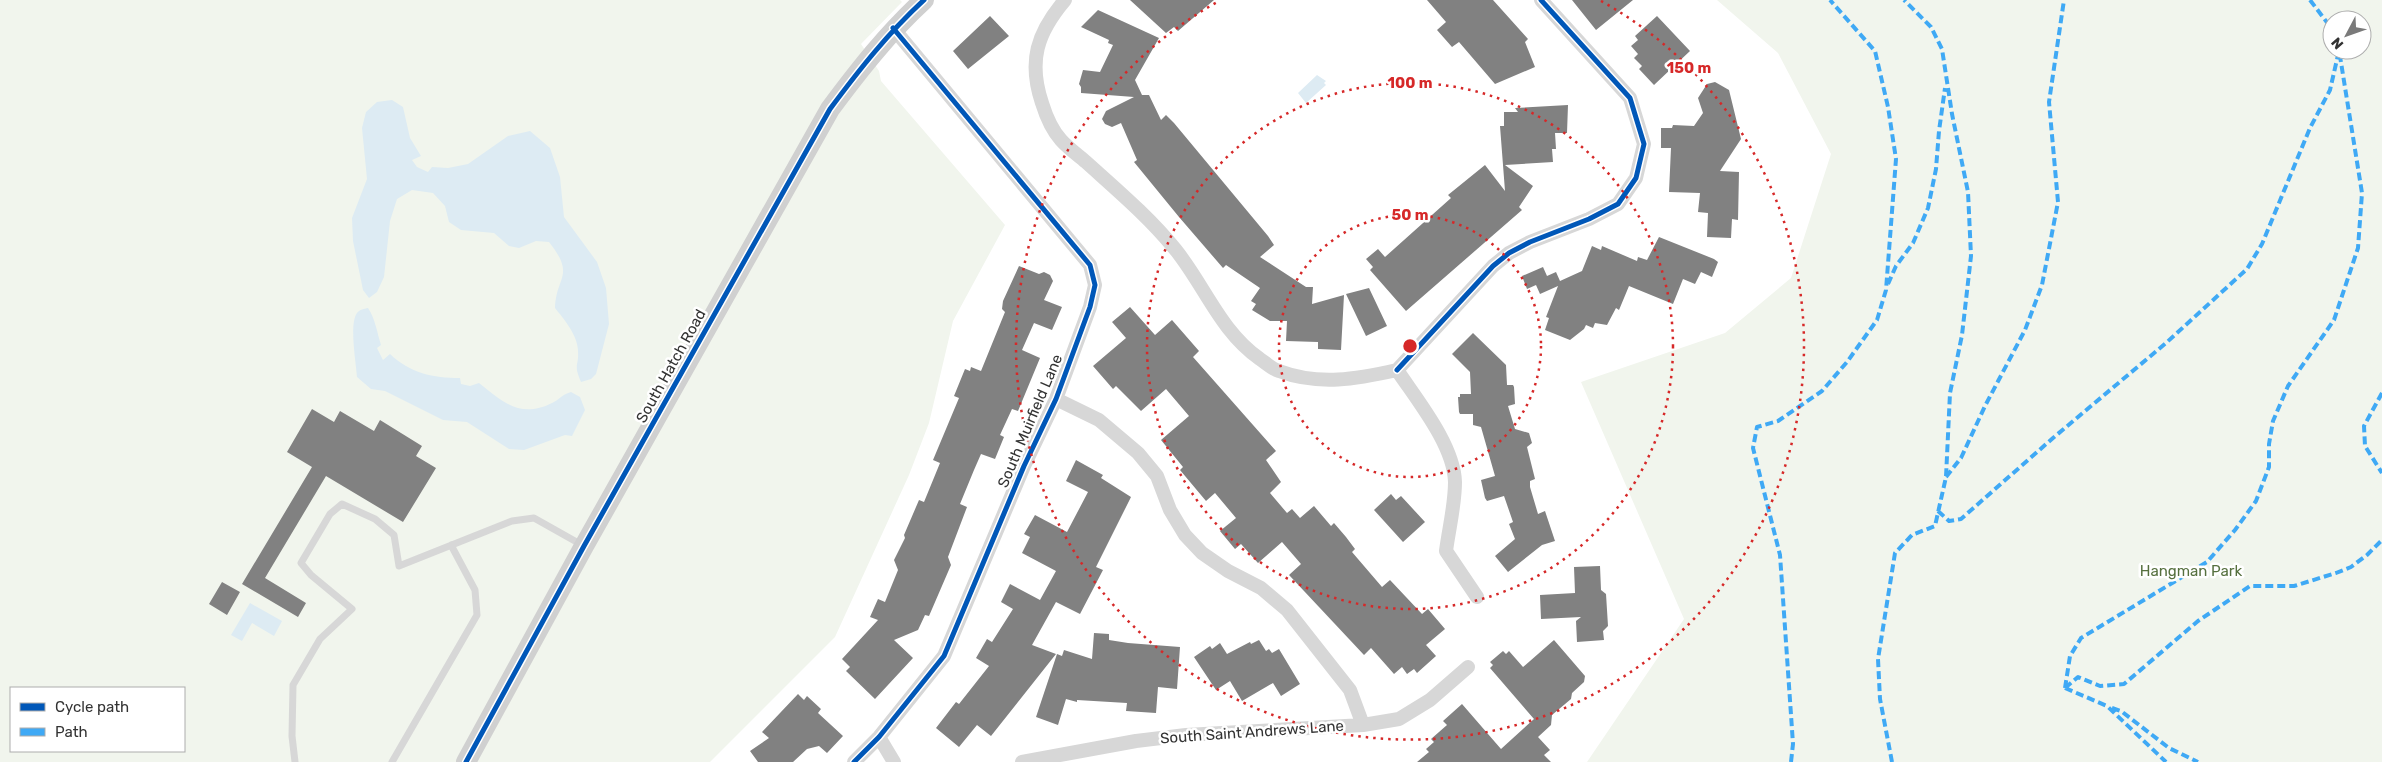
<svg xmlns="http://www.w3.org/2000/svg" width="2382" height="762" viewBox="0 0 2382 762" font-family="Rubik,sans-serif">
	<rect width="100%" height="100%" fill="#fff"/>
	<path fill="#f1f5ed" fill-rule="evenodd" d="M0 0H900L902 2 861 44 879 71 881 81 1005 225 953 321 929 423 909 475 835 637 710 762H0ZM11 688H184V751H11Z
		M1717 0H2382V762H1587L1684 619 1581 382 1725 333 1791 278 1831 154 1778 53ZM2332 20H2362V50H2332Z"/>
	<path fill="#ddebf3" d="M1317 75 1326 81 1324 83 1326 85 1306 103 1298 93Z
		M392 100 403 107 410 138 421 156 412 160 417 167 428 172 432 167 448 168 468 164 508 136 530 131 550 148 560 177 564 217 597 262 606 288 609 324 596 374 591 379 581 382C573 363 579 367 578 351 578 336 564 319 555 308 556 276 576 276 549 242L536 241 519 248 509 246 494 233 461 230 449 222 445 206 433 193 412 190 397 199 390 221 384 277 377 292 369 298 363 290 353 241 352 218 367 179 362 128 366 112 377 102Z
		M368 308C375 318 377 332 381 345L377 348 383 360 390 354C410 373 433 378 460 378L461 384 470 386 479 383C503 402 520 419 552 403 559 400 561 395 571 392L580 397 585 410 572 436 565 435 524 450 509 449 467 422 443 420 385 391 371 389 357 377C356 362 349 324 357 313 360 309 364 309 368 308Z
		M250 603 282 621 274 636 252 623 242 641 231 635Z"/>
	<path fill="#818181" d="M1130 0H1214L1178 31 1174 27 1166 33Z
		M1427 0H1493L1528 39 1525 42 1535 67 1495 84 1459 42 1452 47 1437 30 1446 22Z
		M1572 0H1633L1596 30Z
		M1098 10 1159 38 1135 80 1142 95H1149L1161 120 1166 115 1174 123 1268 236 1274 245 1260 257 1306 287H1313L1312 304 1344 295 1341 350 1318 349V342L1286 341 1287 321H1270L1252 310 1256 304 1251 301 1260 288 1226 265 1223 268 1179 217 1134 162 1137 160 1121 123 1112 127 1105 124 1102 119 1106 111 1134 97 1081 93V87L1079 84 1083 70 1100 72 1113 45 1108 43 1109 40 1081 27Z
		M990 16 1009 36 968 69 953 51Z
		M1657 16 1690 51 1654 85 1639 69 1642 66 1634 58 1638 54 1631 46 1638 40 1635 36Z
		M1715 82 1729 90 1741 139 1720 171 1739 172 1738 220 1732 219 1731 238 1707 237 1708 213 1698 212 1700 193 1669 192 1671 148H1661V128H1672L1673 125 1694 126 1703 113 1698 98 1707 84Z
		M1568 105 1567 133H1555L1556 149H1552L1553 162 1505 165 1533 186 1519 207 1522 210 1406 311 1370 270 1373 267 1366 259 1378 249 1385 257 1451 198 1448 195 1485 165 1505 191 1500 126H1504V112H1518L1515 108Z
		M1659 237 1714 259 1718 262 1712 277 1701 272 1695 284 1683 279 1673 304 1629 286 1619 310 1616 308 1607 325 1595 323 1593 328 1586 325 1584 329 1570 340 1545 330 1549 318 1546 317 1558 286 1540 294 1536 285 1527 289 1522 276 1543 267 1547 276 1556 272 1560 281 1582 271 1592 246 1601 250 1602 246 1637 261 1638 257 1647 260Z
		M1019 266 1039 274 1044 272 1050 275 1053 281 1044 300 1062 307 1052 330 1034 323 1022 350 1040 358 1018 411 1012 409 1000 435 1004 437 995 459 981 454 974 470 960 504 967 507 948 557 951 565 929 616 925 615 918 630 894 640 913 658 875 699 846 671 850 667 842 659 878 620 870 617 878 599 885 602 898 570 894 560 905 538 904 535 919 500 924 502 940 463 933 460 959 398 954 396 965 369 970 371 971 367 981 371 1005 312 1002 309 1003 301Z
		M1369 288 1387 326 1366 336 1346 294Z
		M1130 307 1155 335 1172 320 1199 351 1193 357 1276 451 1266 460 1281 482 1270 493 1287 513 1292 509 1300 518 1314 506 1331 526 1334 523 1346 537 1355 549 1352 552 1382 587 1390 580 1422 614 1428 609 1445 629 1426 645 1436 656 1417 673 1414 669 1407 674 1402 667 1394 674 1371 648 1364 655 1289 575 1301 564 1282 542 1258 563 1241 544 1235 549 1220 531 1236 518 1215 493 1206 501 1180 470 1183 467 1161 440 1189 416 1166 389 1141 411 1116 386 1113 389 1093 366 1126 338 1112 322Z
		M1473 333 1506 365 1507 385H1513L1514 387 1515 404 1508 406 1515 429 1529 433 1532 443 1527 447 1535 479 1530 481V487L1538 514 1545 511 1555 541 1542 545 1508 572 1495 556 1515 539 1509 524 1513 522 1504 496 1487 501 1485 498 1481 480 1495 476 1481 427 1473 425V414H1460L1459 412 1458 397H1460V394H1471L1470 372 1452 354Z
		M312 409 334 422 340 411 374 431 380 420 422 446 416 456 436 468 403 522 326 476 265 578 306 603 298 617 242 584 312 467 287 452Z
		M1076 460 1103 475 1101 478 1131 497 1096 567 1103 570 1080 614 1056 602 1032 645 1056 654 991 736 977 725 959 747 936 728 956 702 959 704 989 666 976 658 987 639 992 642 1013 609 1001 602 1010 584 1040 600 1056 571 1022 553 1030 537 1024 534 1035 515 1067 532 1088 492 1066 481Z
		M1391 494 1396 500 1401 496 1425 522 1403 542 1374 510Z
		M1600 566 1601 590 1606 594 1608 626 1603 631 1604 640 1577 642 1576 621 1581 617 1541 619 1540 595 1575 593 1574 567Z
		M222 582 240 592 227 615 209 604Z
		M1094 633 1109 634V640L1128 643 1180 647 1177 689 1158 687 1156 713 1126 711 1127 703 1077 700V702L1066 699 1058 725 1036 717 1057 654 1062 656 1064 650 1092 659Z
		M1259 640 1266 651 1269 649 1272 653 1279 649 1300 684 1281 696 1273 683 1242 701 1230 681 1216 690 1194 657 1210 646 1212 649 1220 643 1227 654 1250 642 1251 644Z
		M1554 640 1585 676 1584 682 1572 693 1571 699 1552 715 1551 725 1538 737 1550 750 1544 755 1551 762H1417L1429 752 1426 749 1434 742 1431 739 1447 725 1443 721 1462 704 1501 749 1534 719 1490 668 1493 665 1490 662 1503 651 1506 654 1509 651 1523 667Z
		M798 694 804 700 807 696 821 709 818 713 843 736 827 753 819 746 807 749 793 762H758L750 751 769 738 762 732Z"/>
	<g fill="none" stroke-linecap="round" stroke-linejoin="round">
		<path stroke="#d7d7d7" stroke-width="7" d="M295 762 292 736 293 685 320 639 352 609 311 575 301 563 330 514 342 504 375 519 394 535 399 566 512 521 534 518 582 545
			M392 762 477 615 475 590 451 545"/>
		<path stroke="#d7d7d7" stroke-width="14" d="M1065 0C1037 33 1028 61 1042 103 1046 116 1052 130 1061 140 1068 148 1078 155 1086 162 1117 190 1149 217 1175 249 1205 286 1220 331 1260 359 1266 363 1272 369 1279 371 1319 386 1357 379 1397 370
			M1397 370 1493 266 1509 253 1530 242 1589 219 1618 204 1636 178 1644 144 1630 98 1541 0
			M1397 370C1417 400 1454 445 1455 482 1455 505 1449 528 1446 551L1477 597
			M1056 399 1099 420 1138 453 1157 476 1170 510 1185 535 1202 553 1228 571 1261 588 1287 610 1350 690 1363 725
			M879 737 894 762
			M854 762 879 737 944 656 1024 466 1056 399 1090 307 1095 285 1090 265 893 28
			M1022 762 1136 741 1186 735 1363 725 1399 719 1430 700 1468 667"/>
		<path stroke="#d0d0d0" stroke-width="20" d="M466 762 584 546 830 109C859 70 888 33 924 0"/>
		<path stroke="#3fa9f5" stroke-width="4" stroke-dasharray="8 4" stroke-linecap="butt" d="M2310 0 2332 29
			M1888 284 1896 266 1913 243 1928 208 1936 169 1939 131 1945 88
			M2382 393 2364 426 2365 446 2382 473
			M1946 477 1961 458 1985 406 2025 330 2042 285 2058 202 2049 102 2064 0
			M1938 511 1949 521 1961 519 2053 438 2166 343 2247 269 2262 244 2310 128 2330 90 2338 55
			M2065 688 2070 656 2081 638 2207 562 2235 530 2256 501 2269 467V444L2273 421 2288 386 2334 320 2358 248 2362 193 2339 50
			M2065 688 2078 677 2100 686 2124 684 2198 621 2250 586H2294L2336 573 2351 567 2367 555 2382 540
			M2065 688 2107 706 2166 762
			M2112 708 2121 711 2169 748 2198 762
			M1791 762 1793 744 1780 555 1753 448 1757 427 1778 421 1822 391 1847 362 1877 320 1886 290 1896 159 1888 107 1875 51 1830 0
			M1892 762 1880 699 1878 659 1895 553 1912 535 1935 526 1946 477 1950 393 1962 335 1971 256 1968 192 1952 114 1942 49 1931 27 1904 0"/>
		<g stroke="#fff" stroke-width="8">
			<path id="cycleway" d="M1397 370 1493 266 1509 253 1530 242 1589 219 1618 204 1636 178 1644 144 1630 98 1541 0
				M466 762 584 546 830 109C859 70 888 33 924 0
				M854 762 879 737 944 656 1024 466 1056 399 1090 307 1095 285 1090 265 893 28"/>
		</g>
		<use href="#cycleway" stroke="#0057b8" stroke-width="5"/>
	</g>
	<g fill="none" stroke="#d62828" stroke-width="2.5" stroke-dasharray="2.5 5">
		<circle cx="1410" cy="346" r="131"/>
		<circle cx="1410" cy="346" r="263"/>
		<path d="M1601 1A394 394 0 1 1 1219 1"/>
	</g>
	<g text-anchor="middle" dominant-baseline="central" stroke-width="5" stroke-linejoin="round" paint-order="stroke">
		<g font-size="15" fill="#333" stroke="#fff">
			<text transform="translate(671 366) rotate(-61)">South Hatch Road</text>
			<text transform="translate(1030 421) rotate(-67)">South Muirfield Lane</text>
			<text transform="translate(1252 732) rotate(-4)">South Saint Andrews Lane</text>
		</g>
		<g font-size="15" fill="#56703f" stroke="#fff">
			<text x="2191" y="571">Hangman Park</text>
		</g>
	</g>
	<circle cx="1410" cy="346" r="8" fill="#d62828" stroke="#fff" stroke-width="2.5"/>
	<g font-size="15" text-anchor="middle" font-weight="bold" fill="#d62828" stroke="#fff" stroke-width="5" stroke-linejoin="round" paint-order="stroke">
		<text x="1689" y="73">150 m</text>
		<text x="1410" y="88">100 m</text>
		<text x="1410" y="220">50 m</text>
	</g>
	<rect x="10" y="687" width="175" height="65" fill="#ffffff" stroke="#adadad"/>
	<rect x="20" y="703" width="25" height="8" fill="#0057b8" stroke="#adadad"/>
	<text x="55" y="712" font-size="15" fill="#333333">Cycle path</text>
	<rect x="20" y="728" width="25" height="8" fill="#3fa9f5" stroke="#adadad"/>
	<text x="55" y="737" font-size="15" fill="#333333">Path</text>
	<g transform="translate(2347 35) rotate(229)"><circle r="24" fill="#ffffff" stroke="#adadad"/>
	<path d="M0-4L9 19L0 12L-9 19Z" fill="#7a7a7a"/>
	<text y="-8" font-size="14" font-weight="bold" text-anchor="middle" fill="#333333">N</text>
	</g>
</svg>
